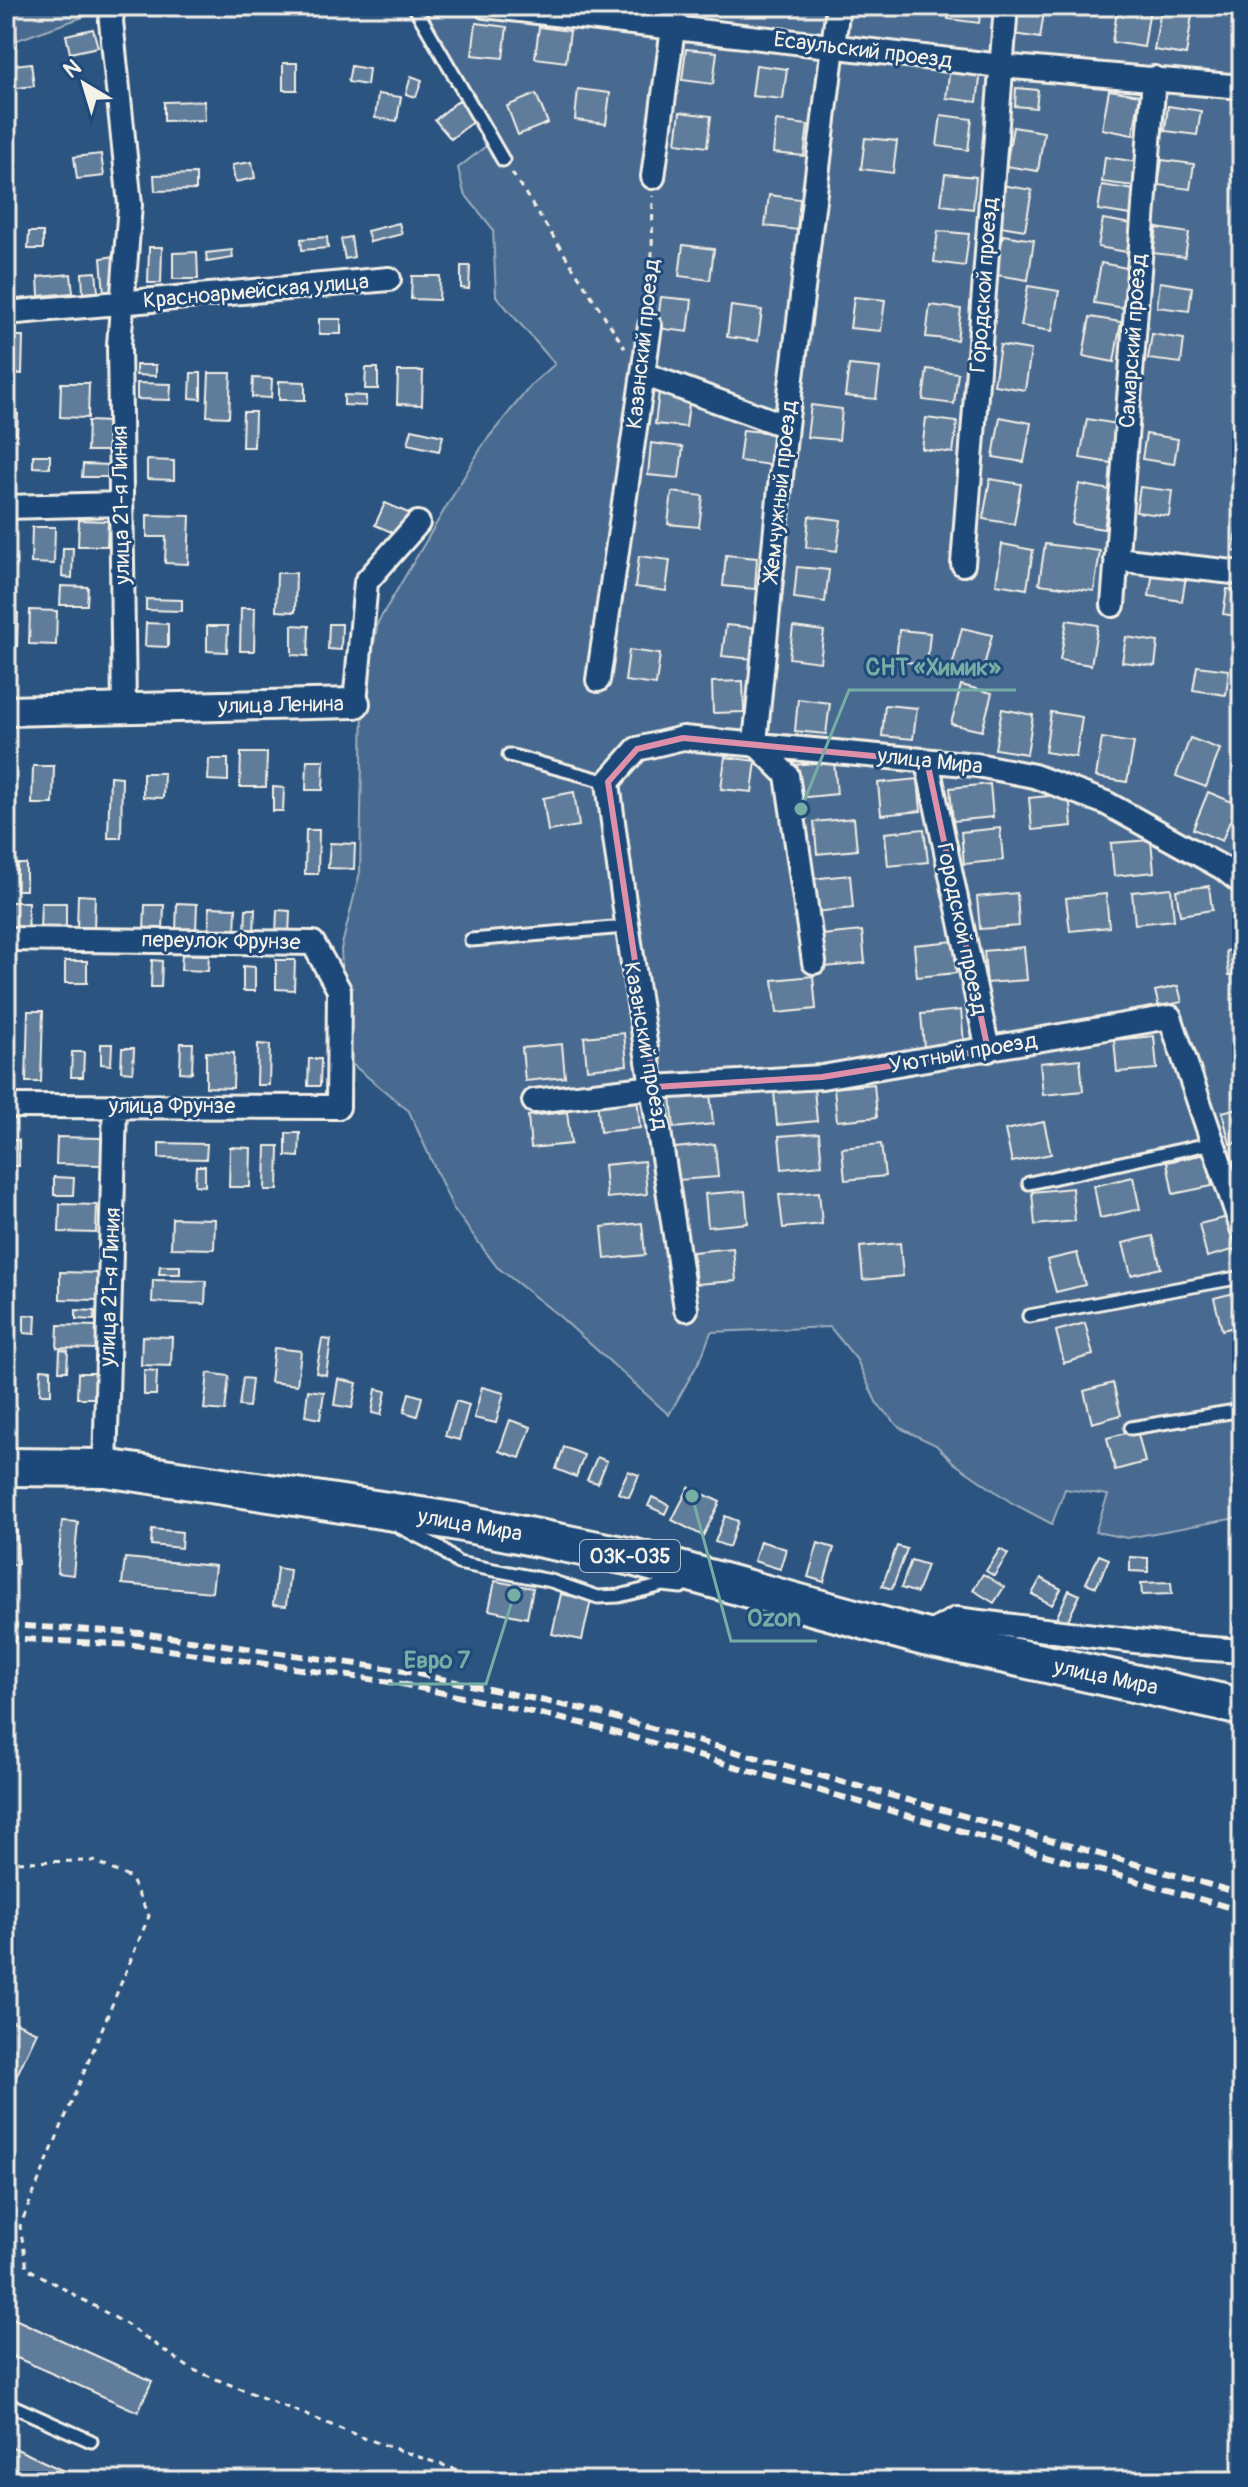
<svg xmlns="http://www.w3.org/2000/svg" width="1248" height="2487" viewBox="0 0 1248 2487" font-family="Pangolin,sans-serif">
	<rect width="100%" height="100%" fill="#2c5481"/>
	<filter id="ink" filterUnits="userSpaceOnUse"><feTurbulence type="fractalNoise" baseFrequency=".0125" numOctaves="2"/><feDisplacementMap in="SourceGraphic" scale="16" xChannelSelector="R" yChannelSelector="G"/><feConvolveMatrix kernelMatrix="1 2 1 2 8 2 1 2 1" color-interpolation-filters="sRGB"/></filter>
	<g filter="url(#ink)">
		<path fill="#496b90" stroke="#9eaebc" stroke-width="2" d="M6 6H104L103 10 6 44Z
			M384 6H1242V1517L1127 1538 1095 1532 1108 1495 1065 1489 1052 1524 1012 1503 954 1463 936 1445 900 1428 877 1404 857 1360 830 1327 711 1332 702 1356 669 1415 558 1315 497 1267 453 1208 409 1111 347 1060 341 949 360 872 363 701 378 622 484 443 532 384 555 364 496 296 493 229 464 193 458 168 495 139 418 12Z"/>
		<path fill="#5e7b9a" stroke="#f4f1e8" stroke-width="2" d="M949 6H981L979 23 948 19Z
			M1013 6H1045L1040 38 1008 33Z
			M1118 6 1150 8 1144 47 1112 42Z
			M1161 10 1192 15 1186 55 1154 50Z
			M15 13 17 45 6 46V14Z
			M476 23 507 27 503 58 472 55Z
			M539 27 570 31 566 62 535 58Z
			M93 29 98 47 70 53 66 35Z
			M686 49 717 52 713 84 682 80Z
			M31 63 34 86 8 89 6 66Z
			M283 63H297V90H283Z
			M756 65 787 69 783 99 752 96Z
			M351 66 369 69 367 85 348 82Z
			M950 67 981 71 977 102 946 98Z
			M411 76 422 80 416 97 406 94Z
			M1016 88 1038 90 1036 108 1015 106Z
			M578 89 610 93 606 124 575 120Z
			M1109 90 1140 95 1133 135 1102 129Z
			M378 94 401 97 397 121 375 118Z
			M536 94 548 123 518 135 507 106Z
			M459 100 475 120 451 139 435 120Z
			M204 101 205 120 164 121V102Z
			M1168 106 1201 111 1197 135 1165 131Z
			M680 112 711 116 707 147 676 143Z
			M941 115 972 119 968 150 937 146Z
			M776 121 808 125 804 156 773 153Z
			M1013 127 1044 132 1038 171 1006 166Z
			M865 138 897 141 893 173 861 169Z
			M101 154 104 176 77 179 74 157Z
			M1105 157 1138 162 1134 186 1102 182Z
			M1162 160 1194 164 1190 189 1158 185Z
			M252 162 255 178 235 182 232 165Z
			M196 174V190L155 191 154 175Z
			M945 174 976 177 973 209 941 205Z
			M1001 185 1032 190 1025 230 994 225Z
			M1102 185 1134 190 1131 215 1098 210Z
			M769 195 800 199 797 230 765 226Z
			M1103 219 1132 224 1127 252 1098 247Z
			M399 223 402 234 370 242 367 231Z
			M1157 228 1189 233 1185 257 1153 253Z
			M938 231 969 234 965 266 934 262Z
			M29 232H43V249H28Z
			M1003 235 1034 240 1028 280 996 275Z
			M327 237 328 248 302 250 301 239Z
			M351 237 354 257 345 259 341 239Z
			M683 245 714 249 710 280 679 276Z
			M149 247H162L161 283H148Z
			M232 250 233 258 207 262 206 253Z
			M197 252 198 279H173V253Z
			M116 256 120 292 104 294 101 258Z
			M1101 263 1132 269 1125 308 1094 303Z
			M461 266H470L469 289 461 288Z
			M96 272 98 292 83 293 82 273Z
			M71 274 73 293 39 296 38 277Z
			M412 276H440L439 300 411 299Z
			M1160 282 1192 287 1189 311 1157 307Z
			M1028 286 1059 291 1052 331 1021 326Z
			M661 297 692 300 688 332 657 328Z
			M854 297 885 300 881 331 850 328Z
			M930 305 961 309 957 340 926 337Z
			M731 306 762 310 758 341 727 337Z
			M1090 317 1121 322 1114 362 1083 356Z
			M319 319H341V334H319Z
			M1152 334 1184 339 1181 363 1148 359Z
			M6 336H23L22 374 6 373Z
			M1000 345 1031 350 1025 390 994 385Z
			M136 365H156V376L136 375Z
			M849 365 880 368 876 399 845 396Z
			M366 368H378V389H365Z
			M927 369 958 373 954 404 923 400Z
			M398 371H423L422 405 397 404Z
			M191 373H201V399L190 398Z
			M209 373H231L229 417 207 416Z
			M253 378 272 379 271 398 252 397Z
			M279 381 305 382V400H279Z
			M61 383H89L88 418 60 417Z
			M137 383 171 384 170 400 137 399Z
			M659 392 690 396 686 427 655 424Z
			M344 395 366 396V406L344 405Z
			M811 405 842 409 839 440 807 437Z
			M243 412H255L254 447H242Z
			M6 413 18 414 17 433H6Z
			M1000 417 1031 423 1024 462 993 457Z
			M926 418 957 422 953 453 922 449Z
			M1087 419 1118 424 1111 463 1080 458Z
			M88 421 110 422 109 451H87Z
			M412 429 443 436 439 451 408 444Z
			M743 430 774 433 771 465 739 461Z
			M1146 434 1178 439 1174 464 1142 459Z
			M651 443 683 447 679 478 648 475Z
			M33 455H50V468L33 467Z
			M147 460 174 461V480L147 479Z
			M83 464 111 465V477H82Z
			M990 479 1021 484 1014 524 983 519Z
			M1079 484 1110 490 1104 529 1072 524Z
			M1140 487 1172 491 1169 516 1136 512Z
			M672 492 703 496 699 527 668 524Z
			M385 503 413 515 403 537 375 525Z
			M147 515 190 516 188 564 165 563 166 537H147Z
			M809 516 841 520 837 551 806 547Z
			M79 520 108 521 107 546H78Z
			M1237 526 1242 527V552L1233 551Z
			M32 527H55L54 564 31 563Z
			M1002 544 1033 550 1027 589 996 584Z
			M1045 544 1100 551 1094 591 1039 584Z
			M63 548H73L72 578 62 577Z
			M726 555 757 558 755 589 723 586Z
			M639 556 670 560 666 591 635 587Z
			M797 567 829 570 825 602 794 598Z
			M1153 572 1186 576 1182 601 1149 596Z
			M277 573H296L295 612 276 611Z
			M61 586 88 587 87 605H60Z
			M1227 589 1242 591V617L1223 614Z
			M146 599 182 600V611L146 610Z
			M241 608H255L254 651H240Z
			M30 610 57 611 56 645 29 644Z
			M6 613H18L17 646 6 645Z
			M1067 620 1098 625 1091 665 1060 660Z
			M146 623 168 624V647L145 646Z
			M329 624H342L341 650 328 649Z
			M292 625 309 626 308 656 292 655Z
			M726 625 757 628 753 659 722 656Z
			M207 626H228L227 652 207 651Z
			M793 627 824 631 820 662 789 658Z
			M962 628 992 635 982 674 952 667Z
			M899 630 930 633 927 664 896 661Z
			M1126 637 1158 642 1155 666 1122 662Z
			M629 650 660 654 656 685 625 681Z
			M1197 666 1229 670 1226 695 1193 690Z
			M743 681 744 712 713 713 712 682Z
			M961 685 992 693 982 731 951 724Z
			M798 699 830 703 826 734 795 731Z
			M885 705 917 708 913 739 882 736Z
			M1002 709 1033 715 1027 754 995 749Z
			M1051 712 1082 717 1076 757 1045 752Z
			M1102 738 1134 743 1127 782 1096 777Z
			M1190 738 1220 749 1206 787 1176 776Z
			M241 753H267L266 787H240Z
			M725 757 756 761 752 792 721 789Z
			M209 759H228V781L208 780Z
			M307 760H324L323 790H306Z
			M834 761 837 794 797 798 794 765Z
			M33 766H54L53 804H32Z
			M143 773H164L163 798 143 797Z
			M110 776 122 777 121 838H108Z
			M918 779 921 811 881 815 878 783Z
			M990 784 993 817 953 821 950 788Z
			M273 787 284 788 283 811H273Z
			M574 792 579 826 548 831 543 798Z
			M1208 792 1237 804 1222 841 1193 829Z
			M1069 794 1072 826 1032 830 1029 798Z
			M854 818 857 850 817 854 814 822Z
			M1000 828 1003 860 964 864 961 832Z
			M924 829 928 862 888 866 885 833Z
			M306 830H319L318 874H305Z
			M1151 840 1154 872 1114 876 1111 843Z
			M330 843 355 844 354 869 328 868Z
			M17 864H26V890H16Z
			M850 875 853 908 814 912 811 879Z
			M1209 886 1212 910 1180 915 1176 890Z
			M1171 888 1174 920 1135 924 1132 892Z
			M1017 893 1019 926 980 929 977 897Z
			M1106 894 1109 927 1070 931 1066 898Z
			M78 895 95 896 94 930H77Z
			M6 902H28V930L6 929Z
			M41 903H66V931L40 930Z
			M177 903 197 904 196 931H176Z
			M145 905H164L163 931H144Z
			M209 907 236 908 235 934 209 933Z
			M246 909H255L254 934H245Z
			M277 910 290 911 289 935H276Z
			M862 931 865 963 825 967 822 935Z
			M954 941 956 973 917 977 914 945Z
			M1024 947 1027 980 987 983 984 951Z
			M1242 948V974L1229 975 1226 951Z
			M182 954 209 955 208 971 181 970Z
			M152 960 162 961 161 987H151Z
			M276 960H295L294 990 276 989Z
			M65 961H87V983H65Z
			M243 966 255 967V991H243Z
			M813 976 816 1009 777 1013 773 980Z
			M1178 986 1182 1002 1159 1007 1155 991Z
			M961 1010 964 1043 924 1047 921 1014Z
			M28 1011H43L41 1082H26Z
			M624 1033 627 1065 587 1069 584 1037Z
			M1154 1036 1157 1069 1117 1072 1114 1040Z
			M181 1043H193L192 1073 180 1072Z
			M101 1044H112L111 1065 101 1064Z
			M258 1044 270 1045 269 1085H257Z
			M562 1044 565 1077 525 1081 522 1048Z
			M122 1048H134L133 1072 121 1071Z
			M72 1052H84L83 1077H71Z
			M206 1052 234 1053 233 1088 206 1087Z
			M309 1059H321L320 1086H308Z
			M1080 1059 1083 1091 1043 1095 1040 1063Z
			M874 1084 877 1117 837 1121 834 1088Z
			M814 1089 817 1121 777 1125 774 1092Z
			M710 1092 713 1124 674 1128 671 1096Z
			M637 1096 640 1128 600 1132 597 1099Z
			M1242 1107V1141L1230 1144 1222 1112Z
			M567 1112 571 1144 531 1148 528 1116Z
			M1044 1122 1051 1154 1012 1162 1005 1130Z
			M286 1133H300L299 1157 286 1156Z
			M819 1133 822 1165 782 1169 779 1136Z
			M57 1137 101 1138V1165L56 1164Z
			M6 1140H19V1166H6Z
			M159 1143 207 1144 206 1159 159 1158Z
			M715 1144 718 1177 678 1180 675 1148Z
			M881 1144 885 1176 845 1180 842 1148Z
			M266 1146H279L278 1190H265Z
			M230 1147 251 1148 250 1187H229Z
			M1206 1154 1212 1186 1173 1194 1167 1162Z
			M644 1161 647 1194 607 1198 604 1165Z
			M196 1166H205V1186L195 1185Z
			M54 1177 74 1178 73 1195H54Z
			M1133 1177 1140 1209 1100 1218 1094 1186Z
			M1072 1188 1075 1221 1035 1225 1032 1192Z
			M745 1191 748 1223 708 1227 705 1194Z
			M819 1192 822 1224 783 1228 779 1195Z
			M60 1204 97 1205 96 1233 59 1232Z
			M1228 1217 1236 1249 1207 1257 1199 1224Z
			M172 1218 215 1219 214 1249 171 1248Z
			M642 1223 645 1255 605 1259 602 1227Z
			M1153 1236 1161 1268 1131 1275 1123 1243Z
			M900 1243 903 1276 863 1280 860 1247Z
			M733 1248 736 1281 696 1284 693 1252Z
			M1077 1253 1085 1285 1056 1292 1047 1260Z
			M160 1266H180V1274H159Z
			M60 1272 99 1273 98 1300 60 1299Z
			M153 1280 206 1281 205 1304 152 1302Z
			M1242 1291V1325L1222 1330 1214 1298Z
			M76 1310 95 1311 94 1320 76 1319Z
			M24 1315H36L35 1334 24 1333Z
			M1085 1323 1093 1355 1064 1363 1056 1331Z
			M58 1325 98 1326 97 1349 57 1348Z
			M142 1336 172 1337 171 1366 141 1365Z
			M322 1339 331 1340 326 1375 316 1373Z
			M274 1348 301 1351 297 1385 270 1382Z
			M60 1350 68 1351 67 1371H59Z
			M41 1369 51 1370V1394H40Z
			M144 1370 157 1371 156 1395H144Z
			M78 1373H99L98 1398H77Z
			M208 1373 229 1376 225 1411 204 1409Z
			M243 1378 252 1379 249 1407 239 1406Z
			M338 1379 357 1383 352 1408 334 1405Z
			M1113 1383 1121 1415 1092 1423 1084 1391Z
			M482 1387 504 1393 496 1423 474 1418Z
			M376 1389 386 1391 381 1415 372 1413Z
			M308 1390 324 1392 320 1419 305 1416Z
			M409 1393 422 1397 417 1416 404 1412Z
			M456 1401 469 1405 459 1440 445 1436Z
			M510 1420 531 1427 520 1458 499 1451Z
			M1137 1430 1145 1462 1115 1470 1107 1438Z
			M564 1447 584 1455 576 1477 556 1469Z
			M597 1457 607 1461 598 1483 587 1480Z
			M628 1471 639 1475 629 1497 618 1493Z
			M689 1487 720 1502 703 1536 672 1520Z
			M652 1497 669 1505 665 1514 648 1506Z
			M725 1516 738 1521 729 1547 715 1542Z
			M62 1521 78 1522 73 1575 57 1573Z
			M152 1529 182 1532 181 1548 151 1545Z
			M17 1531 18 1564 6 1565V1532Z
			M760 1541 786 1549 780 1569 754 1561Z
			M818 1543 834 1548 824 1582 808 1577Z
			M897 1546 907 1549 892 1589 882 1586Z
			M1000 1549 1008 1554 994 1576 986 1571Z
			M1099 1555 1109 1559 1096 1587 1086 1583Z
			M1130 1557 1148 1558V1572L1130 1571Z
			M125 1558 215 1566 212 1592 122 1584Z
			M911 1560 927 1565 917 1593 901 1588Z
			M277 1568 290 1570 286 1606 273 1605Z
			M983 1574 1004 1587 994 1603 973 1590Z
			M1041 1578 1061 1589 1052 1605 1032 1594Z
			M495 1581 533 1588 527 1618 489 1610Z
			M1171 1582 1172 1594 1142 1595 1141 1583Z
			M1069 1590 1080 1595 1065 1626 1055 1621Z
			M561 1594 591 1600 582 1640 552 1634Z
			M6 2018 37 2032 6 2098Z
			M6 2315 152 2381 138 2412 6 2353Z
			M6 2444 85 2481H6Z"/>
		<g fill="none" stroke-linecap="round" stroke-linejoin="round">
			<g stroke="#f4f1e8" stroke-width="17">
				<path id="service" d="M414 6 503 160
					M509 755 608 782
					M471 940 625 927
					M1029 1183 1213 1143
					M1029 1316 1242 1277
					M1131 1428 1242 1410
					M398 1526 437 1546 458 1563 551 1581 598 1597 619 1596 663 1585 681 1587
					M6 2403 91 2441"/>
			</g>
			<g stroke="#f4f1e8" stroke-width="28">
				<path id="minor" d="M113 6 111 21 130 205 119 345 124 708
					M485 6 1001 66 1242 87
					M653 177 676 6
					M6 313 389 279
					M643 374 786 426
					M6 507 121 504
					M1116 559 1242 573
					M963 564 1006 6
					M1113 605 1154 78
					M598 680 650 326
					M355 703 366 582 418 523
					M927 761 988 1050
					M6 939 313 943 339 990 338 1107 6 1106
					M814 962 787 775 755 743 786 426 838 6
					M534 1101 654 1087 822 1077 1170 1017 1242 1228
					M686 1309C661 1133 629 958 608 782L637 749 683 738 977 765 1034 776 1106 803 1223 868 1242 883
					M105 1468 115 1106
					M924 1637 956 1619 1184 1647 1242 1651"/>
			</g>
			<g stroke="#f4f1e8" stroke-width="34">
				<path id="tertiary" d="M6 711 355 703"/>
			</g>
			<g stroke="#f4f1e8" stroke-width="42">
				<path id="primary" d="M6 1467 105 1468 453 1521 632 1557 924 1637 1242 1707"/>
			</g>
			<path stroke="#f4f1e8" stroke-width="3" stroke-dasharray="6 6" stroke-linecap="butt" d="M512 173 625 348
				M651 305 653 196
				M6 1862 94 1861 130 1878 149 1916 20 2226 27 2268 126 2324 191 2369 364 2438 489 2481"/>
			<use href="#service" stroke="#1f4a7a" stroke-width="11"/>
			<use href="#minor" stroke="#1f4a7a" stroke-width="22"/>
			<use href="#tertiary" stroke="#1f4a7a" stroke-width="28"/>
			<use href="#primary" stroke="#1f4a7a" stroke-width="36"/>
			<path stroke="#f4f1e8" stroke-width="6" stroke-dasharray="12 6" stroke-linecap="butt" d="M6 1625 141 1633 399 1670 587 1710 1242 1894
				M6 1638 134 1645 397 1683 586 1724 1242 1911"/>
		</g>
	</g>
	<path fill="none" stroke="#de8fa9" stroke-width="6" stroke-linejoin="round" d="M683 738 927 761 988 1050 822 1077 654 1087 608 782 637 749Z"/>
	<g text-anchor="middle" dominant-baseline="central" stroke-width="6" stroke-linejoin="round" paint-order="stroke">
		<rect fill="#1f4a7a" stroke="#b4bfc7" stroke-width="2" x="580" y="1540" width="100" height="32" rx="6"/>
		<g font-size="20" font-weight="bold" fill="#f4f1e8">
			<text x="630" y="1556">03К-035</text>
		</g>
		<g font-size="22" fill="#f4f1e8" stroke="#1f4a7a">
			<text transform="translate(863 50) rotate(7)">Есаульский проезд</text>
			<text transform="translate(984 285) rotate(-86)">Городской проезд</text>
			<text transform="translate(256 291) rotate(-5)">Красноармейская улица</text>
			<text transform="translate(1133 341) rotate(-86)">Самарский проезд</text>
			<text transform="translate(643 344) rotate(-84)">Казанский проезд</text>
			<text transform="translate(780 491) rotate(-84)">Жемчужный проезд</text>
			<text transform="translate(121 505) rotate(-91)">улица 21-я Линия</text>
			<text transform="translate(281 705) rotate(-1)">улица Ленина</text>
			<text transform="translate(930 761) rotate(6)">улица Мира</text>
			<text transform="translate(962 929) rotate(78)">Городской проезд</text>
			<text transform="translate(221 941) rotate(1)">переулок Фрунзе</text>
			<text transform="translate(646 1046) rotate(80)">Казанский проезд</text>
			<text transform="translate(963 1053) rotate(-10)">Уютный проезд</text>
			<text x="172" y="1106">улица Фрунзе</text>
			<text transform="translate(110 1287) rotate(-88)">улица 21-я Линия</text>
			<text transform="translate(470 1525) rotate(10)">улица Мира</text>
			<text transform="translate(1106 1677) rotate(12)">улица Мира</text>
		</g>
	</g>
	<path fill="none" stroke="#76ada5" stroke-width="3" d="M801 809L849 690H1016M692 1496L731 1641H817M514 1595L486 1684H388"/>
	<g fill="#76ada5" stroke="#1f4a7a" stroke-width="3">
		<circle cx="801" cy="809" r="8"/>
		<circle cx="692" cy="1496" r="8"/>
		<circle cx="514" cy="1595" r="8"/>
	</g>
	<g font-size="24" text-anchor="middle" font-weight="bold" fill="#76ada5" stroke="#1f4a7a" stroke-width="6" stroke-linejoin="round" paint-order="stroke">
		<text x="933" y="675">СНТ «Химик»</text>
		<text x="774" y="1626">Ozon</text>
		<text x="437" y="1668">Евро 7</text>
	</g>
	<rect width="1248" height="2487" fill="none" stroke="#1f4a7a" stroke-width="32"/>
	<rect x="16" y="16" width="1216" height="2455" fill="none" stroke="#f4f1e8" stroke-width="3" filter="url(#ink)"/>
	<g transform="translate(84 84) rotate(322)" stroke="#1f4a7a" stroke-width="6" paint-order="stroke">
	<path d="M0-6L14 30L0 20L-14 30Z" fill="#f4f1e8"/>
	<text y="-12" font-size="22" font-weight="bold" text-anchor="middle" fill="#f4f1e8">N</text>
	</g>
</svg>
